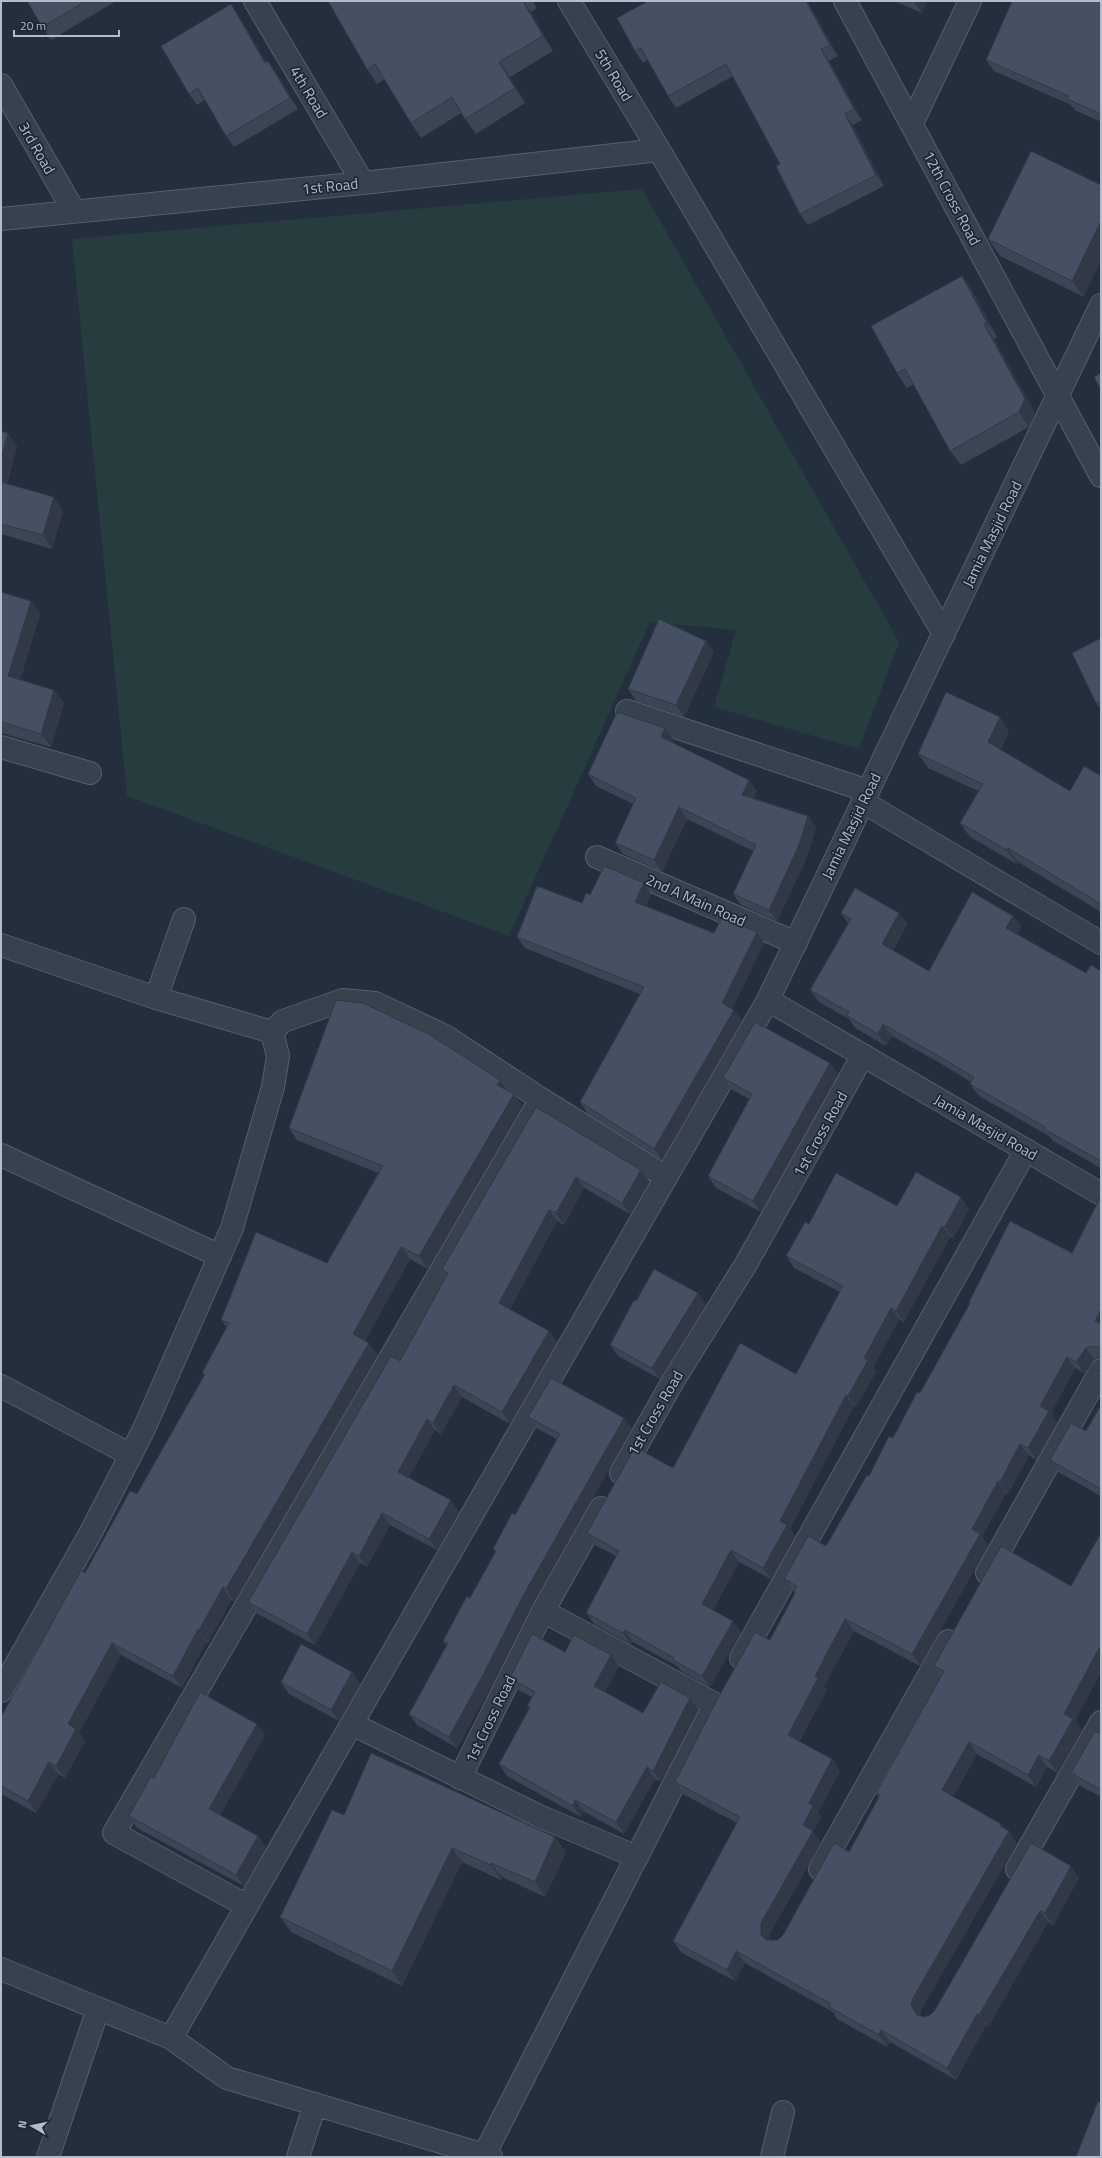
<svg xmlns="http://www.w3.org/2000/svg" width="1102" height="2158" viewBox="0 0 1102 2158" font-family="'Titillium Web',sans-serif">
	<rect width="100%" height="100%" fill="#242f3e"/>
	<path fill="#263c3f" d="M642 189 899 642 859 749 714 707 736 630 650 622 509 936 127 796 72 239Z"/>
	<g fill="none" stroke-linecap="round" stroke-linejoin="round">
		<g stroke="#565f6c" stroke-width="24">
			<path id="minor" d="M255 1 363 183
				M569 1 659 150 944 634
				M845 1 1101 476
				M1 85 74 211
				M912 123 970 1
				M1 219 363 183 659 150
				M627 711 868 791
				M1 747 90 773
				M863 802 1101 943
				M597 857 796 943
				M1 945 156 998 272 1032 278 1056 273 1087 232 1228 143 1431 90 1534 1 1691
				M156 998 184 919
				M272 1032 283 1021 343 1000 375 1003 445 1036 541 1099 666 1177
				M1 1155 220 1256
				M1 1386 131 1455
				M621 1473 673 1381 746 1264 863 1055
				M987 1573 1101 1370
				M741 1658 1026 1150
				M352 1724 539 1816 637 1857
				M460 1778 543 1611 601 1508
				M820 1869 948 1641
				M1017 1869 1101 1722
				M247 1906 114 1833 541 1099
				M1 1969 171 2038 768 1000
				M171 2038 227 2078 491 2157
				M48 2157 98 2009
				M298 2157 315 2104
				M483 2157 715 1704 543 1611
				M772 2157 783 2112"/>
		</g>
		<g stroke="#565f6c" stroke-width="24">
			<path id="tertiary" d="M1101 305 768 1000 1101 1194"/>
		</g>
		<use href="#minor" stroke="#38414e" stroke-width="22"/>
		<use href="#tertiary" stroke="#38414e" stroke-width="22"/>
	</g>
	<path fill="#3b4654" d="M27 1H116L51 40 42 27Z
		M328 1H533L537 8 531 12 553 51 510 77 525 103 476 134 461 113 421 138 411 123 385 79 377 84 367 69Z
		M648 1H807L812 9 838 56 829 61 862 120 853 125 884 186 808 225 800 214 780 164 733 76 676 108 668 96 648 60 643 63 635 51Z
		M894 1H927L922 13Z
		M1011 1H1101V122L1075 110 1071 105 994 71 986 60 1012 2Z
		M231 4 239 16 266 62 276 72 298 109 234 147 226 136 205 100 197 105 189 94Z
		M1031 151 1084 297 1000 256 988 239Z
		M962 276 972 290 997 337 994 339 1035 413 1029 427 961 465 950 451 914 384 907 388 897 373Z
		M1 431 17 446 7 484 63 511 52 549 1 534Z
		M1 592 31 601 40 614 20 680 64 703 51 747 1 733Z
		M1101 638V710L1096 703Z
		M714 652 684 717 636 701 628 689Z
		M665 728 673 739 672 742 757 791 754 798 808 816 816 828 807 857 777 921 741 905 733 894 753 851 687 819 662 872 623 854 615 843 633 804 596 786 588 774Z
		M1009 731 1001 750 1070 791 1101 776V912L1018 862 1017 864 970 837 960 823 978 791 928 768 918 754Z
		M644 883 651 894 646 906 714 933 757 932 764 943 732 1009 734 1010 742 1021 662 1160 588 1114 580 1102 640 994 525 948 517 937 582 903 590 895Z
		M841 913H899L907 924 893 951 929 971 1013 916 1021 927 1017 935 1086 973 1101 971V1168L1053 1141 1049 1136 979 1096 970 1084 971 1082 943 1065 892 1036 886 1046 855 1028 849 1019 819 1002 810 990 848 923Z
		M830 1063 838 1074 761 1212 716 1188 708 1176 749 1099 731 1089 723 1078Z
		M500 1080 506 1090 514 1094 522 1106 428 1269 410 1259 365 1341 378 1355 234 1601 231 1600 208 1643 206 1642 182 1688 121 1655 79 1733 85 1741 65 1778 58 1774 36 1813 1 1794V1717L85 1573 137 1494 205 1376 202 1373 227 1328 221 1320 327 1263 378 1173 297 1140 289 1128Z
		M536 1107 641 1170 649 1181 630 1214 584 1188 564 1225 557 1221 510 1309 549 1331 557 1342 510 1424 462 1397 441 1434 435 1430 409 1477 459 1512 437 1550 390 1525 367 1567 360 1563 315 1645 256 1613 248 1602 400 1361 447 1276 442 1269Z
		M1101 1196V1358L1094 1359 1085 1374 1075 1368 1051 1413 1057 1423 1036 1460 1029 1455 1008 1494 1006 1493 982 1537 988 1546 920 1666 854 1631 824 1686 827 1690 799 1742 832 1759 840 1771 818 1813 821 1817 813 1832 821 1843 769 1935V1940H778L783 1935 849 1852 879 1798 876 1793 941 1676 934 1666 1071 1586 1101 1533V1672L1075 1721 1082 1731 1058 1773 1047 1767 1036 1787 977 1754 953 1797 1001 1824 1004 1828 1009 1831 1017 1843 921 2010 920 2015 924 2017 930 2015 935 2010 1031 1843 1079 1878 1053 1925 1048 1922 988 2027 986 2025 956 2080 890 2042 887 2047 837 2019 833 2012 745 1963 735 1981 682 1953 673 1941 737 1823 683 1794 675 1782 770 1640 795 1593 784 1579 826 1546 869 1476 920 1393 970 1304 969 1302 1072 1253Z
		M897 1206 969 1209 953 1239 950 1237 904 1322 899 1319 873 1368 876 1372 856 1407 854 1406 790 1529 795 1536 771 1579 739 1562 713 1610 741 1632 710 1687 681 1671 677 1666 633 1642 631 1644 594 1624 586 1613 616 1556 595 1545 587 1533 796 1374 840 1292 794 1268 786 1256 809 1224Z
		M706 1305 660 1379 618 1356 610 1345Z
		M1101 1405V1496L1058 1472 1050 1460 1086 1431Z
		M528 1417 624 1418 632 1429 532 1605 493 1683 457 1748 417 1725 409 1714 446 1646 443 1641 470 1598 495 1552 493 1549 515 1515 557 1439 536 1428Z
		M565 1652 619 1666 605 1692 643 1713 690 1698 698 1709 661 1782 655 1779 624 1834 583 1811 581 1817 507 1776 499 1764 530 1709 527 1706 532 1697 518 1690 510 1678Z
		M352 1672 360 1684 339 1721 289 1694 281 1682Z
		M257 1724 265 1735 220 1815 258 1836 266 1848 244 1886 137 1828 129 1816 154 1778Z
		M1101 1735V1797L1079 1785 1071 1773Z
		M344 1815 566 1852 545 1897 502 1877 501 1880 462 1862 402 1986 291 1932 280 1917Z"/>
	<path fill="#303945" d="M523 1 531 12 553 51 543 36Z
		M806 1 812 9 838 56 830 45Z
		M914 1H927L922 13 914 2Z
		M231 4 239 16 273 74 265 63Z
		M821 49 829 61 862 120 854 109Z
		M268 61 276 72 298 109 290 98Z
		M499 62 510 77 525 103 515 88Z
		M845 114 853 125 884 186 876 175Z
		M1101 221V261L1084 297 1072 281Z
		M962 276 972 290 997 337 987 323Z
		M984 324 994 339 1035 413 1029 427 1019 412Z
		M8 433 17 446 5 494 1 488V459Z
		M54 497 63 511 52 549 43 535Z
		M31 601 40 614 17 689 8 676Z
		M706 641 714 652 684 717 676 705Z
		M54 690 64 703 51 747 41 734Z
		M1000 717 1009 731 998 756 988 742Z
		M665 728 673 739 669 749 661 737Z
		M749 780 757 791 750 806 742 795Z
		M679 807 687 819 662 872 654 860Z
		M808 816 816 828 807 857 777 921 769 910Z
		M1008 848 1018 862 1017 864 1007 850Z
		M644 883 651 894 642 913 635 902Z
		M899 913 907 924 890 956 882 944Z
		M1013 916 1021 927 1014 940 1006 928Z
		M757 932 764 943 730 1014 722 1003Z
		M734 1010 742 1021 662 1160 654 1149Z
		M883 1024 892 1036 886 1046 878 1034Z
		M830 1063 838 1074 761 1212 753 1201Z
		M500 1080 508 1092 497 1085Z
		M514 1094 522 1106 428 1269 419 1256Z
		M641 1170 649 1181 630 1214 622 1203Z
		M576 1177 584 1188 564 1225 556 1213Z
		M961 1197 969 1209 953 1239 945 1227Z
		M549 1210 557 1221 507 1314 499 1303Z
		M942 1226 950 1237 904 1322 896 1311Z
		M401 1247 410 1259 362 1347 353 1334Z
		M698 1293 706 1305 660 1379 652 1368Z
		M891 1308 899 1319 873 1368 876 1372 856 1407 848 1396 864 1358Z
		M1101 1309V1330L1095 1321Z
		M549 1331 557 1342 510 1424 502 1412Z
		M369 1343 378 1355 234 1601 226 1589Z
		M1086 1348 1094 1359 1085 1374 1076 1362Z
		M1067 1357 1075 1368 1051 1413 1057 1423 1036 1460 1028 1448 1040 1406Z
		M454 1385 462 1397 441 1434 433 1423Z
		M846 1395 854 1406 790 1529 795 1536 771 1579 763 1568 780 1521Z
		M624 1418 632 1429 532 1605 493 1683 457 1748 449 1737 524 1594Z
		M427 1419 435 1430 406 1483 398 1472Z
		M1020 1444 1029 1455 1008 1494 1000 1482Z
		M998 1481 1006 1493 982 1537 988 1546 920 1666 912 1654 972 1529Z
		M451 1500 459 1512 437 1550 429 1539Z
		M382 1513 390 1525 367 1567 359 1556Z
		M731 1550 739 1562 710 1616 702 1604Z
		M352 1552 360 1563 315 1645 307 1634Z
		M223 1587 231 1600 208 1643 199 1630Z
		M845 1619 854 1631 824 1686 827 1690 796 1747 788 1735 815 1676Z
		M733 1621 741 1632 710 1687 702 1676Z
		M198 1629 206 1642 182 1688 173 1676Z
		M625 1630 633 1642 631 1644 623 1633Z
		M112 1643 121 1655 79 1733 85 1741 65 1778 56 1766 68 1724Z
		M1099 1648 1101 1651V1672L1075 1721 1082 1731 1058 1773 1049 1761 1064 1714Z
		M611 1655 619 1666 602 1698 594 1686Z
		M352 1672 360 1684 339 1721 331 1710Z
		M690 1698 698 1709 661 1782 653 1771Z
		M257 1724 265 1735 217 1821 209 1809Z
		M969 1742 977 1754 950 1802 942 1790Z
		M1039 1755 1047 1767 1036 1787 1028 1775Z
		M832 1759 840 1771 818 1813 821 1817 813 1832 821 1843 769 1935V1947L761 1935V1923L803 1825 809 1803Z
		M49 1762 58 1774 36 1813 28 1801Z
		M647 1767 655 1779 624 1834 616 1822Z
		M575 1800 583 1811 581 1817 573 1806Z
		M1001 1824 1008 1833 1009 1831 1017 1843 921 2010 920 2016 917 2015 911 2005 913 1998Z
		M258 1836 266 1848 244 1886 236 1875Z
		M555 1837 566 1852 545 1897 535 1882Z
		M452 1848 462 1862 402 1986 392 1971Z
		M491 1863 502 1877 501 1880 491 1865Z
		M1071 1866 1079 1878 1053 1925 1045 1913Z
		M1040 1911 1048 1922 988 2027 979 2015Z
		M736 1951 745 1963 735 1981 727 1970Z
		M977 2014 986 2025 956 2080 947 2068Z
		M881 2030 890 2042 887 2047 879 2035Z"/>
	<path fill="#455162" stroke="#303945" d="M27 1H86L42 27Z
		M328 1H523L543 36 499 62 515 88 465 119 452 97 411 123 375 64 367 69Z
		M648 1H806L830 45 821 49 854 109 845 114 876 175 800 214 776 166 780 164 726 64 668 96 641 48 635 51 617 18Z
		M1012 1H1101V114L1067 99 1069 96 986 60Z
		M231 4 265 63 268 61 290 98 226 136 198 88 189 94 161 46Z
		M1031 151 1101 185V221L1072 281 988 239Z
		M962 276 987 323 984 324 1025 399 1019 412 950 451 905 369 897 373 871 326Z
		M1101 373V390L1094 377Z
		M1 431 8 433 1 459Z
		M1 482 54 497 43 535 1 524Z
		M1 592 31 601 8 676 54 690 41 734 1 722Z
		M659 619 706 641 676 705 628 689Z
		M1101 638V702L1100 701 1096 703 1072 653Z
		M946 692 1000 717 988 742 1070 791 1084 766 1101 776V904L1008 848 1007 850 960 823 983 784 918 754Z
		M617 712 665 728 661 737 749 780 742 795 808 816 799 845 769 910 733 894 756 845 679 807 654 860 615 843 636 798 588 774Z
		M604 866 644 883 635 902 714 933 722 917 757 932 722 1003 734 1010 654 1149 580 1102 644 987 517 937 537 886 582 903 586 893 590 895Z
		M855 888 899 913 882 944 929 971 972 892 1013 916 1006 928 1086 973 1091 965 1101 971V1161L1044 1129 1045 1127 970 1084 974 1077 935 1054 883 1024 878 1034 847 1016 849 1012 810 990 851 919 841 913Z
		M336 1000 363 1003 430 1035 500 1080 497 1085 514 1094 419 1256 401 1247 353 1334 369 1343 226 1589 223 1587 199 1630 198 1629 173 1676 112 1643 68 1724 76 1729 56 1766 49 1762 28 1801 1 1786V1717L81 1570 85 1573 130 1491 137 1494 205 1374 202 1373 229 1323 221 1320 256 1232 327 1263 383 1166 289 1128Z
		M755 1022 830 1063 753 1201 708 1176 752 1094 723 1078Z
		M536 1107 641 1170 622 1203 576 1177 556 1213 549 1210 499 1303 549 1331 502 1412 454 1385 433 1423 427 1419 398 1472 451 1500 429 1539 382 1513 359 1556 352 1552 307 1634 248 1602 391 1356 400 1361 448 1273 442 1269Z
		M916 1172 961 1197 945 1227 942 1226 896 1311 891 1308 864 1358 868 1360 848 1396 846 1395 780 1521 787 1525 763 1568 731 1550 702 1604 733 1621 702 1676 673 1660 674 1658 625 1630 623 1633 586 1613 619 1551 587 1533 635 1447 673 1468 740 1343 796 1374 843 1286 786 1256 805 1222 809 1224 836 1173 897 1206Z
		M1101 1196V1309L1095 1321 1101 1324V1350L1098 1347 1092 1346 1086 1348 1076 1362 1067 1357 1040 1406 1049 1411 1028 1448 1020 1444 1000 1482 998 1481 972 1529 980 1534 912 1654 845 1619 815 1676 818 1678 788 1735 832 1759 809 1803 813 1806 803 1825 813 1831 761 1923V1935L766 1940H778L783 1935 834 1843 849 1852 880 1795 876 1793 944 1671 934 1666 1001 1546 1071 1586 1101 1533V1649L1099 1648 1064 1714 1073 1719 1049 1761 1039 1755 1028 1775 969 1742 942 1790 1001 1824 1000 1826 1009 1831 913 1998 911 2005 917 2015 924 2017 930 2015 935 2010 1031 1843 1071 1866 1045 1913 1040 1911 979 2015 977 2014 947 2068 881 2030 879 2035 829 2007 831 2004 736 1951 727 1970 673 1941 740 1817 675 1782 718 1698 755 1632 770 1640 795 1593 794 1592 797 1586 784 1579 808 1536 826 1546 867 1475 869 1476 889 1436 893 1438 917 1392 920 1393 970 1303 969 1302 1010 1221 1072 1253Z
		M654 1269 698 1293 652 1368 610 1345 634 1300 636 1301Z
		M1101 1368V1375L1098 1374Z
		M551 1378 624 1418 524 1594 485 1671 449 1737 409 1714 448 1643 443 1641 467 1596 470 1598 496 1551 493 1549 512 1513 515 1515 560 1434 528 1417Z
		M1101 1405V1489L1050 1460 1071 1423 1086 1431Z
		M532 1634 565 1652 574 1635 611 1655 594 1686 643 1713 661 1682 690 1698 653 1771 647 1767 616 1822 575 1800 573 1806 499 1764 530 1707 527 1706 535 1692 510 1678Z
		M301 1644 352 1672 331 1710 281 1682Z
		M200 1692 257 1724 209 1809 258 1836 236 1875 129 1816 151 1776 154 1778Z
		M1095 1731 1101 1735V1790L1071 1773Z
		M371 1753 555 1837 535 1882 491 1863V1865L452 1848 392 1971 280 1917 332 1810 344 1815Z
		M1098 2101 1101 2103V2157H1076Z"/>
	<g text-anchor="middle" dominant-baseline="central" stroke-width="3.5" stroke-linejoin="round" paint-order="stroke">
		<g font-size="15" fill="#b4bcc9" stroke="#1d2633">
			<text transform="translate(614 75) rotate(59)">5th Road</text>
			<text transform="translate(309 92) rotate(59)">4th Road</text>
			<text transform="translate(37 148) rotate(60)">3rd Road</text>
			<text transform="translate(330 186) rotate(-6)">1st Road</text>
			<text transform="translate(952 198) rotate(62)">12th Cross Road</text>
			<text transform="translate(992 534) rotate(-64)">Jamia Masjid Road</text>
			<text transform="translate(851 826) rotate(-64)">Jamia Masjid Road</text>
			<text transform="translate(696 900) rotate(24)">2nd A Main Road</text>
			<text transform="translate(986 1127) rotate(30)">Jamia Masjid Road</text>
			<text transform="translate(820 1134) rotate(-61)">1st Cross Road</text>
			<text transform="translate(655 1413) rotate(-60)">1st Cross Road</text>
			<text transform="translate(490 1719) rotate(-64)">1st Cross Road</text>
		</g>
	</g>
	<rect width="1102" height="2158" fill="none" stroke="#b4bcc9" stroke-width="4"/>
	<g transform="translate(32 2126) rotate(279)" stroke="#1d2633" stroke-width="3" paint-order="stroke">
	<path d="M0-3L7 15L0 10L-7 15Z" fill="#b4bcc9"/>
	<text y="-6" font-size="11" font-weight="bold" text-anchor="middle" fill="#b4bcc9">N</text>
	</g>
	<path d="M14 30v6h105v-6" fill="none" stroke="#b4bcc9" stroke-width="2"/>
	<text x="20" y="30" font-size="12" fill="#b4bcc9" stroke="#1d2633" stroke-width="3" paint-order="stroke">20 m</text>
</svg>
